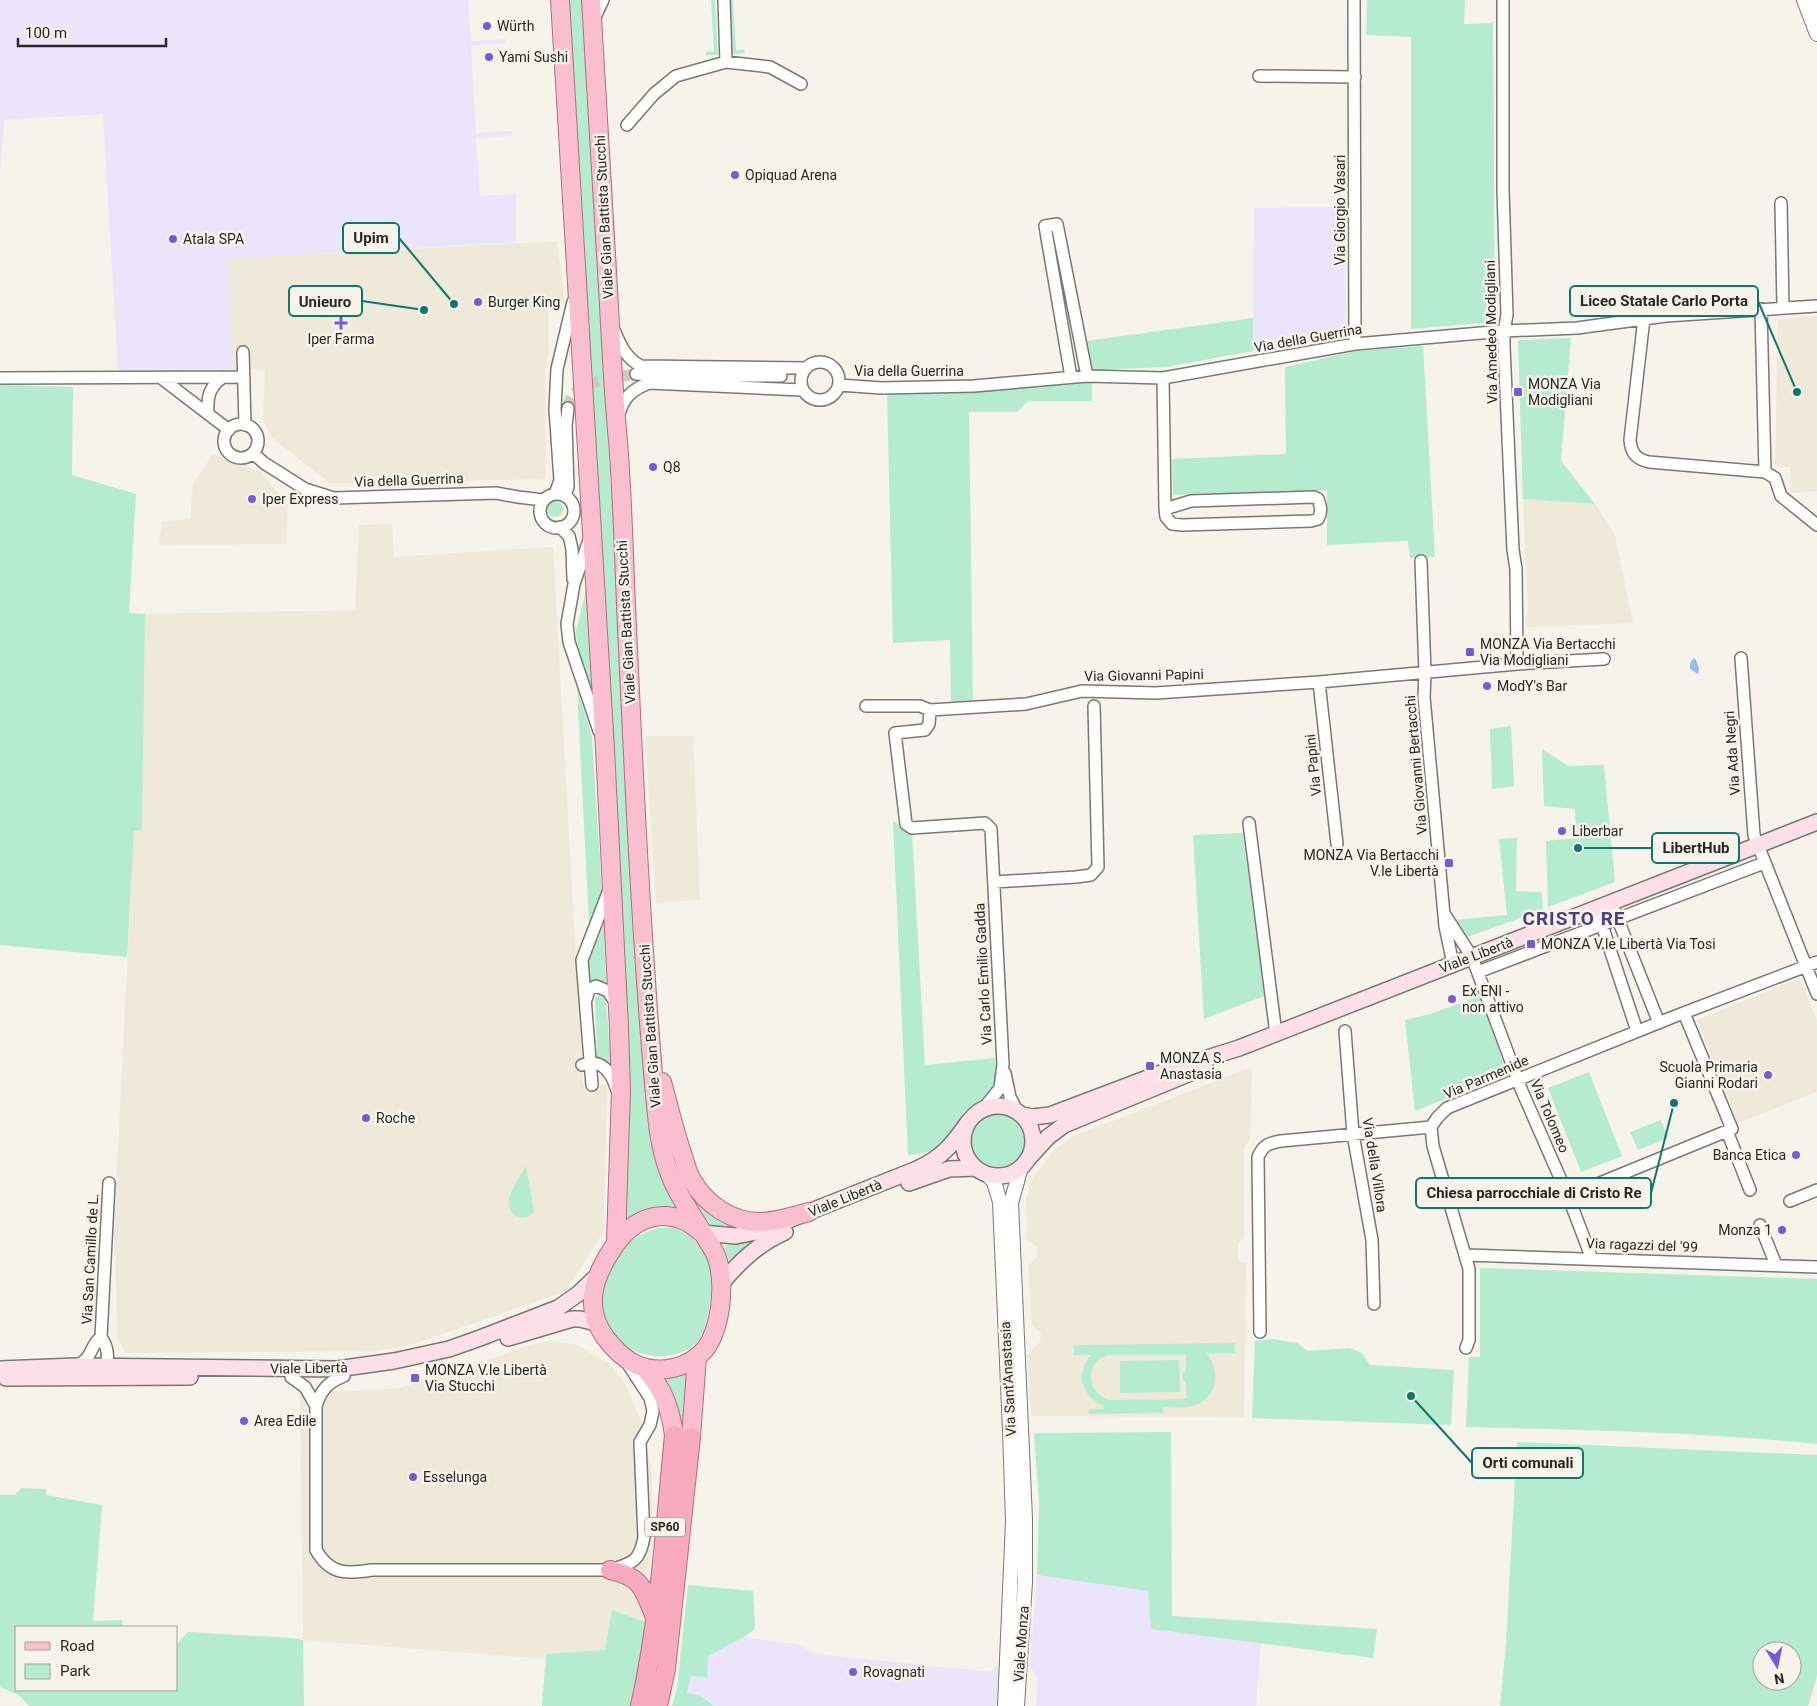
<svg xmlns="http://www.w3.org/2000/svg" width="1817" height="1706" viewBox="0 0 1817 1706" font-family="Roboto,sans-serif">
	<rect width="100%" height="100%" fill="#f6f3eb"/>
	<path fill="#efe9da" d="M557 241 565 302 548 304 549 350 545 371 546 479 330 483 272 438 263 421 265 370 234 369 228 259Z
		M1817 316V491L1791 493 1790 467 1775 466 1778 319Z
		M213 454 260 472 288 505 286 544 159 545 162 522 190 519 193 484Z
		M1523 499 1595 504 1615 535 1633 623 1527 627 1525 619 1528 612Z
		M392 524 394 557 553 547 583 1085H607L604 1231 566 1291 411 1345 376 1351 126 1353 118 1340 114 1228 134 831H142L145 614 355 610 359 525Z
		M645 736H693L700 900 656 903Z
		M1800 978 1817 1020V1092L1738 1123 1697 1020Z
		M1252 1067 1250 1140 1244 1147V1238L1238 1243V1261L1246 1263 1244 1417 1031 1416 1027 1355 1040 1342 1041 1333 1032 1325 1028 1266 1037 1257V1247L1027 1240 1026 1199 1033 1177 1055 1149 1074 1136Z
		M547 1341 575 1344 608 1363 624 1382 642 1423 652 1474 653 1529 645 1622 612 1610 605 1650 546 1654 545 1659 303 1640 300 1393 395 1389 468 1368 517 1349Z"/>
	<path fill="#eae5fb" d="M0 0H468L471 41 506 39V43L471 46 476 133 512 131V136L476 138 480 196 516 194V242L228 259 234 369 118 370 103 114 4 120 0 175Z
		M1344 207 1346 336 1253 351 1254 208Z
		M1037 1575 1148 1591 1151 1629 1261 1643 1256 1706H1036L1038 1680 1030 1666Z
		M744 1637 797 1644 816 1654 993 1672 995 1666 997 1665 999 1672 996 1706H713L707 1699 687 1693 691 1676 707 1678 708 1656Z"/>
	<path fill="#b5ebcf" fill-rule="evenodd" d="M568 0H582L645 1062 681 1212C654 1205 647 1204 625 1221 629 1168 630 1115 629 1062L586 282Z
		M711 0H715L718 55H706V52L714 51Z
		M730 0H733L736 50H744L745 53 733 54Z
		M1367 0H1465L1464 24 1493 23 1495 322 1411 329V37L1366 35Z
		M1253 318V351L1167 367 1095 370 1090 366 1086 341Z
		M1571 338 1561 461 1595 504 1523 499 1518 340Z
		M1423 346 1435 557 1410 558 1408 541 1327 545V490L1173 495 1172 459 1286 454 1285 367 1356 351Z
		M1092 382V401H1028L1017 412H969L973 700 951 702 950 640 893 643 887 393Z
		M0 385 73 387 72 475 136 494 129 613 145 614 142 831H134L127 957 0 945Z
		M547 509a8 8 0 1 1 16 0a8 8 0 1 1-16 0Z
		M586 590 592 695 577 643 576 631Z
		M577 688 592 737 602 892 589 923Z
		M1511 726 1514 786 1492 789 1490 729Z
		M1542 749 1568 766 1604 765 1615 882 1548 907 1546 841 1576 838 1575 809 1544 806Z
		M893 821 912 833 925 1065 995 1058 997 1075 994 1089 984 1100 964 1111 955 1126 939 1148 924 1153 908 1155Z
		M1243 833 1264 996 1204 1019 1193 835Z
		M1517 838 1516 891 1542 892 1543 910 1467 937 1454 920 1507 915 1499 839Z
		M604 924 606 983 599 981 589 984V961Z
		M598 994 605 997 606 1000 611 1065 597 1057 595 998Z
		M1480 996 1507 1074 1415 1111 1405 1020 1430 1014Z
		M1589 1072 1622 1156 1581 1172 1548 1088Z
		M970 1140a28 28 0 1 1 56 0a28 28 0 1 1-56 0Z
		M1661 1120 1668 1138 1638 1150 1630 1132Z
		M526 1166 534 1211C526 1224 509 1217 509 1203 509 1191 521 1176 526 1166Z
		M683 1180 740 1226 735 1229 713 1226 705 1218 692 1198Z
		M658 1228C663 1228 671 1227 676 1229 686 1232 692 1237 698 1244 715 1266 714 1277 710 1304 708 1317 705 1334 696 1343 678 1361 645 1359 625 1346 589 1322 600 1271 628 1244 636 1235 647 1232 658 1228Z
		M755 1238 729 1261 724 1246Z
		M1480 1268 1817 1279V1444C1700 1432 1584 1430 1466 1427L1469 1357H1480Z
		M1272 1339 1297 1343 1308 1351 1350 1348 1362 1353 1370 1365 1454 1370 1451 1425 1252 1418 1255 1341Z
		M1235 1343V1353H1206C1221 1370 1218 1398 1195 1405 1185 1409 1173 1407 1163 1407V1413L1089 1414V1409H1103L1104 1406C1082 1396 1074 1375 1091 1355H1074V1345ZM1108 1355H1186V1371L1183 1373V1380L1186 1382V1399L1109 1400C1086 1393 1084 1362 1108 1355Z
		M1179 1360 1180 1392 1120 1393V1361Z
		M689 1370 684 1431 675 1398 661 1376Z
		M1171 1432 1172 1616 1377 1629 1373 1658 1151 1629 1148 1591 1037 1575 1039 1504 1034 1433Z
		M1517 1442 1817 1455V1676L1808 1706H1500L1506 1643ZM1762 1651H1792V1681H1762Z
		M21 1488 46 1489V1495L102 1505 93 1621 122 1620 123 1627H16V1690H176V1645L188 1632 291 1638 303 1640 304 1706H29L20 1696 0 1687V1495H15Z
		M688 1585 753 1591 755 1629 744 1637 708 1656 707 1678 691 1676 687 1693C698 1695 706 1697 713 1706H672L677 1688Z
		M612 1610 645 1622V1652L630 1706H542L546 1654 605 1650Z"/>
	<path fill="#99bee4" d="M1694 658 1696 660 1699 668 1698 674 1690 669V663Z"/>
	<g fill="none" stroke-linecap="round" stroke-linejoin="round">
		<path stroke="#cdcac3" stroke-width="11" stroke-dasharray="11 5.5" stroke-linecap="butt" d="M568 408C571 380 614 378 636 374"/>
		<g stroke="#7b7872" stroke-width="14">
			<path id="minor" d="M724 0 726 62
				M1354 0 1355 344
				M1503 0V190L1507 315 1504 331V347L1513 550 1516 569 1517 664
				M595 17 603 0
				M1259 76 1355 77
				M627 125 654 94 676 76 726 62 770 67 801 84
				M1781 203 1783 308
				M1761 309 1765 472
				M1644 318 1630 440C1631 453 1636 459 1649 462L1765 472 1775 478 1781 496 1817 525
				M615 332C621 347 627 359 641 366L805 368
				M243 352 245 425
				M801 381a19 19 0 1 1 38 0a19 19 0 1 1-38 0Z
				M636 374 663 376H781
				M1071 377 1045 226 1057 224 1087 376
				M0 378 244 377
				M161 378 229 430
				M1163 378 1165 509 1166 517 1172 524 1182 525 1311 521 1318 519C1322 512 1321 507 1318 499L1314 497 1191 501 1165 509
				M839 385 881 388 974 386 1087 376 1163 378 1355 344 1504 331 1577 328 1666 316 1817 306
				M208 414C207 397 209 387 223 377
				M618 417C623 398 631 390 649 383L803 390
				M224 441a17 17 0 1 1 34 0a17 17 0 1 1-34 0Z
				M253 453 264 463 305 489 334 498 496 493 518 497 543 500
				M555 494 560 480 555 409 557 369 573 302
				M540 511a17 17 0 1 1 34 0a17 17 0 1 1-34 0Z
				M565 496 568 487 566 426 568 408
				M560 527 569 536 572 549 573 579
				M589 540 574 584 567 624 569 642 599 731
				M1421 561 1425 673 1424 697 1445 926 1453 964
				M1741 658 1754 835 1817 994
				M1319 682 1337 844
				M866 706H920L930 710 1026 704 1082 691 1156 693 1319 682 1517 664 1604 659
				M930 710 929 724 925 730 895 733 906 824 912 828 985 823 991 829 1003 1064 1000 1088 984 1108
				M1249 823 1276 1034
				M994 882 1076 877 1091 875 1098 867 1094 706
				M1611 902 1659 1023
				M1445 915 1472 957 1522 1091 1568 1196 1592 1259
				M1600 919 1637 1031
				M1478 972 1764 863
				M586 1000 589 990 596 986 608 991 615 1002
				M1684 1013 1732 1129 1727 1131 1750 1190
				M1345 1031 1353 1134 1372 1240 1374 1304
				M582 1065C602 1057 612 1074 617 1090
				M1005 1073 1010 1097 1017 1111
				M592 1085 582 960 609 890
				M1431 1127 1437 1118 1447 1108 1673 1017 1817 962
				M1431 1127 1433 1146 1469 1269V1340L1466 1348
				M1568 1196 1727 1131
				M1790 1201 1817 1190
				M1760 1225 1776 1265
				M1466 1255 1817 1267
				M1260 1332 1258 1157C1263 1145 1269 1143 1281 1141L1431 1127
				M101 1337 109 1183
				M101 1337C108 1347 108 1355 107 1366
				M76 1366C94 1358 89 1346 101 1337
				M344 1376C328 1382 321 1390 316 1406V1550C330 1575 347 1574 372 1570H610C633 1563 640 1561 644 1537L640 1442 650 1425 653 1411 650 1398 626 1361
				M291 1377 305 1387 316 1406"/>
		</g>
		<g stroke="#7b7872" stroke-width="16">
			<path id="tertiary" d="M1804 0 1817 34
				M1814 0 1817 8
				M987 1174 994 1182 1000 1202 1010 1430 1013 1521 1005 1706
				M1017 1706 1025 1582V1519L1011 1203 1021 1167"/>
		</g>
		<g stroke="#7b7872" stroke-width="18">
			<path id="secondary" d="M963 1141a35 35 0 1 1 70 0a35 35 0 1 1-70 0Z
				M1022 1115 1033 1117 1050 1115 1169 1070 1239 1048 1817 822
				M1027 1160 1048 1137 1064 1125 1205 1067
				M909 1183 949 1169 976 1168
				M702 1233 736 1236 761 1231 917 1169C943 1157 953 1144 969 1121
				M721 1284C739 1262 758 1244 785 1232
				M508 1338 572 1319H580L596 1323
				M0 1369 76 1366 337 1369 394 1361 449 1349 480 1338 558 1308 578 1294 597 1276
				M6 1378 190 1377"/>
		</g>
		<g stroke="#af6e7e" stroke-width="20">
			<path id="primary" d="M560 0 605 749 619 1028 621 1091 616 1241
				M591 0C596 96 602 192 608 288 611 339 613 390 618 441 623 503 624 565 627 627 634 780 641 933 654 1085 657 1113 658 1142 668 1169 675 1190 688 1209 700 1228 705 1238 713 1247 717 1258 722 1273 722 1292 720 1308 718 1321 714 1337 706 1348 690 1368 660 1375 637 1365 624 1359 613 1348 605 1337 584 1308 593 1279 611 1251 633 1215 670 1203 702 1233
				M662 1082C669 1107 675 1133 684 1159 686 1166 688 1174 692 1180 706 1205 732 1222 760 1222 777 1222 793 1216 809 1212
				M644 1367C663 1389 670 1406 674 1435
				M691 1437 697 1357"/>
		</g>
		<g stroke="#af6e7e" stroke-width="20">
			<path id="trunk" d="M610 1570C642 1577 643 1588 655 1617
				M640 1706C660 1617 665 1526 674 1435
				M658 1706 666 1669 691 1437"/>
		</g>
		<use href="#minor" stroke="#fff" stroke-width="11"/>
		<use href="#tertiary" stroke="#fff" stroke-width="14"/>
		<use href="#secondary" stroke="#fddfe7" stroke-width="15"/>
		<use href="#primary" stroke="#fabfce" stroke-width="18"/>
		<use href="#trunk" stroke="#f8aabe" stroke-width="18"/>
	</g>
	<g fill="#755cd6" stroke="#f6f3eb" stroke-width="2">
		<circle cx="487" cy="26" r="5"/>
		<circle cx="489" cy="57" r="5"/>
		<circle cx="735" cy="175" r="5"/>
		<circle cx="173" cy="239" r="5"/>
		<circle cx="478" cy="302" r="5"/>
		<path d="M338.5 315.5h5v5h5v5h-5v5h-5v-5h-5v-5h5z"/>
		<rect x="1513" y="387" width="10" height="10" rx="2.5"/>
		<circle cx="653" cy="467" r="5"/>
		<circle cx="252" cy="499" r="5"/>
		<rect x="1465" y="647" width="10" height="10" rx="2.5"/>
		<circle cx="1487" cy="686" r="5"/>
		<circle cx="1562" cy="831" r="5"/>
		<rect x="1444" y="858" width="10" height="10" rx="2.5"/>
		<rect x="1526" y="939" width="10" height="10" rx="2.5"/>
		<circle cx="1452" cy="999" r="5"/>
		<rect x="1145" y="1061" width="10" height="10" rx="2.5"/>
		<circle cx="1768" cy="1075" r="5"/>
		<circle cx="366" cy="1118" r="5"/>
		<circle cx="1796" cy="1155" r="5"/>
		<circle cx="1782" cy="1230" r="5"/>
		<rect x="410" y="1373" width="10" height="10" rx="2.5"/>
		<circle cx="244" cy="1421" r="5"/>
		<circle cx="413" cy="1477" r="5"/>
		<circle cx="853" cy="1672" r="5"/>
	</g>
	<g text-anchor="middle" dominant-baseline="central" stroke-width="5" stroke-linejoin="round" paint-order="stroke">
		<rect fill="#f6f3eb" stroke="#666460" stroke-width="1" x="645" y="1517.5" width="40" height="19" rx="4"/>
		<g font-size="12" font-weight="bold" fill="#282724">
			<text x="665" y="1527">SP60</text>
		</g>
		<g font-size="14" fill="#282724" stroke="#f6f3eb" text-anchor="start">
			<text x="497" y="26">Würth</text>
			<text x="499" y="57">Yami Sushi</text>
			<text x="745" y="175">Opiquad Arena</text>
			<text x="183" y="239">Atala SPA</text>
			<text x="488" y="302">Burger King</text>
			<text x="341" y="339" text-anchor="middle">Iper Farma</text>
			<text x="1528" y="384">MONZA Via<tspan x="1528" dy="16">Modigliani</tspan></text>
			<text x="663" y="467">Q8</text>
			<text x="262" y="499">Iper Express</text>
			<text x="1480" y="644">MONZA Via Bertacchi<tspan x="1480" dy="16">Via Modigliani</tspan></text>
			<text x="1497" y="686">ModY's Bar</text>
			<text x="1572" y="831">Liberbar</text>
			<text x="1439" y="855" text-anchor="end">MONZA Via Bertacchi<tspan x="1439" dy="16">V.le Libertà</tspan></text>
			<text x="1541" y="944">MONZA V.le Libertà Via Tosi</text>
			<text x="1462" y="991">Ex ENI -<tspan x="1462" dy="16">non attivo</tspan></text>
			<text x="1160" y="1058">MONZA S.<tspan x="1160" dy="16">Anastasia</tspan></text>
			<text x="1758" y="1067" text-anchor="end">Scuola Primaria<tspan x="1758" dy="16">Gianni Rodari</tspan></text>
			<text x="376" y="1118">Roche</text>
			<text x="1786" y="1155" text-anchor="end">Banca Etica</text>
			<text x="1772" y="1230" text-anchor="end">Monza 1</text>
			<text x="425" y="1370">MONZA V.le Libertà<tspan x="425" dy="16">Via Stucchi</tspan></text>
			<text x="254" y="1421">Area Edile</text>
			<text x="423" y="1477">Esselunga</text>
			<text x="863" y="1672">Rovagnati</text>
		</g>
		<g font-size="14" fill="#282724" stroke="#f6f3eb">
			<text transform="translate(1340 210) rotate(-90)">Via Giorgio Vasari</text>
			<text transform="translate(604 217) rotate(-93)">Viale Gian Battista Stucchi</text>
			<text transform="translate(1491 332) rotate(-91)">Via Amedeo Modigliani</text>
			<text transform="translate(1308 338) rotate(-10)">Via della Guerrina</text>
			<text x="909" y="371">Via della Guerrina</text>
			<text transform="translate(409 480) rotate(-2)">Via della Guerrina</text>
			<text transform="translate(626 622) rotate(-93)">Viale Gian Battista Stucchi</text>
			<text transform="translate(1144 675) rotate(-1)">Via Giovanni Papini</text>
			<text transform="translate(1732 753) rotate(-94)">Via Ada Negri</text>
			<text transform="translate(1313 765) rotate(-96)">Via Papini</text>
			<text transform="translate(1416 765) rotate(-95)">Via Giovanni Bertacchi</text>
			<text transform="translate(1476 955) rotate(-21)">Viale Libertà</text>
			<text transform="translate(983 974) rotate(-93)">Via Carlo Emilio Gadda</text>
			<text transform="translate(650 1026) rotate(-94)">Viale Gian Battista Stucchi</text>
			<text transform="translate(1486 1077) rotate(-23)">Via Parmenide</text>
			<text transform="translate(1550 1116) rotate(67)">Via Tolomeo</text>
			<text transform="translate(1375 1165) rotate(81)">Via della Villora</text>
			<text transform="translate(845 1198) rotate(-22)">Viale Libertà</text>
			<text transform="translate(1642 1245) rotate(2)">Via ragazzi del '99</text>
			<text transform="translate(90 1259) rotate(-87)">Via San Camillo de L.</text>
			<text transform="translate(309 1368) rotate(-1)">Viale Libertà</text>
			<text transform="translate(1008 1379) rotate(-93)">Via Sant'Anastasia</text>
			<text transform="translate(1021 1644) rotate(-86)">Viale Monza</text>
		</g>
		<g font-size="19" font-weight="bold" letter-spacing="1" fill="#4a407d" stroke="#f6f3eb">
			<text x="1574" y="918">CRISTO RE</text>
		</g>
	</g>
	<path fill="none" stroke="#0f766e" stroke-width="2" d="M454 304L399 238M1797 392L1758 301M424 310L362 301M1578 848L1652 848M1674 1103L1651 1193M1411 1396L1472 1463"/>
	<g fill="#0f766e" stroke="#f6f3eb" stroke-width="2">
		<circle cx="454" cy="304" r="5"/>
		<circle cx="1797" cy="392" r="5"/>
		<circle cx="424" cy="310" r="5"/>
		<circle cx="1578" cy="848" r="5"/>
		<circle cx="1674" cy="1103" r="5"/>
		<circle cx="1411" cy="1396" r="5"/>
	</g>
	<g fill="#f6f3eb" stroke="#0f766e" stroke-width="2">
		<rect x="343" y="223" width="56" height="30" rx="5"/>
		<rect x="1570" y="286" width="188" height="30" rx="5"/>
		<rect x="289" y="286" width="73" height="30" rx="5"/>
		<rect x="1652" y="833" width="87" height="30" rx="5"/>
		<rect x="1416" y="1178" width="235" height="30" rx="5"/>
		<rect x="1472" y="1448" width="111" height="30" rx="5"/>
	</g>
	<g font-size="15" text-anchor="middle" font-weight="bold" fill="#282724">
		<text x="371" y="243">Upim</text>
		<text x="1664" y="306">Liceo Statale Carlo Porta</text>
		<text x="325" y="307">Unieuro</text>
		<text x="1696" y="853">LibertHub</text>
		<text x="1534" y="1198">Chiesa parrocchiale di Cristo Re</text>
		<text x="1528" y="1468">Orti comunali</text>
	</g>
	<rect x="15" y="1626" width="162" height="65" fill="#f6f3eb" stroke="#a4a19b"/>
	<rect x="25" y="1642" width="25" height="8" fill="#fabfce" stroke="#a4a19b"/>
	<text x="60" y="1651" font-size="15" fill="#282724">Road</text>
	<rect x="25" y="1664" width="25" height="15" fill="#b5ebcf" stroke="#a4a19b"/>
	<text x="60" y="1676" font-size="15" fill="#282724">Park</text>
	<g transform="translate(1777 1666) rotate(170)"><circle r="24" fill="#f6f3eb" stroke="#a4a19b"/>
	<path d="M0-4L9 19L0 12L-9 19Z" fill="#755cd6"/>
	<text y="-8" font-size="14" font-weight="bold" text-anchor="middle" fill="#282724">N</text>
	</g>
	<path d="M18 38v8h148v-8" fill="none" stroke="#282724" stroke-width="2.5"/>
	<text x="25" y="38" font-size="15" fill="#282724" stroke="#f6f3eb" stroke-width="4" paint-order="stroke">100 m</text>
</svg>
